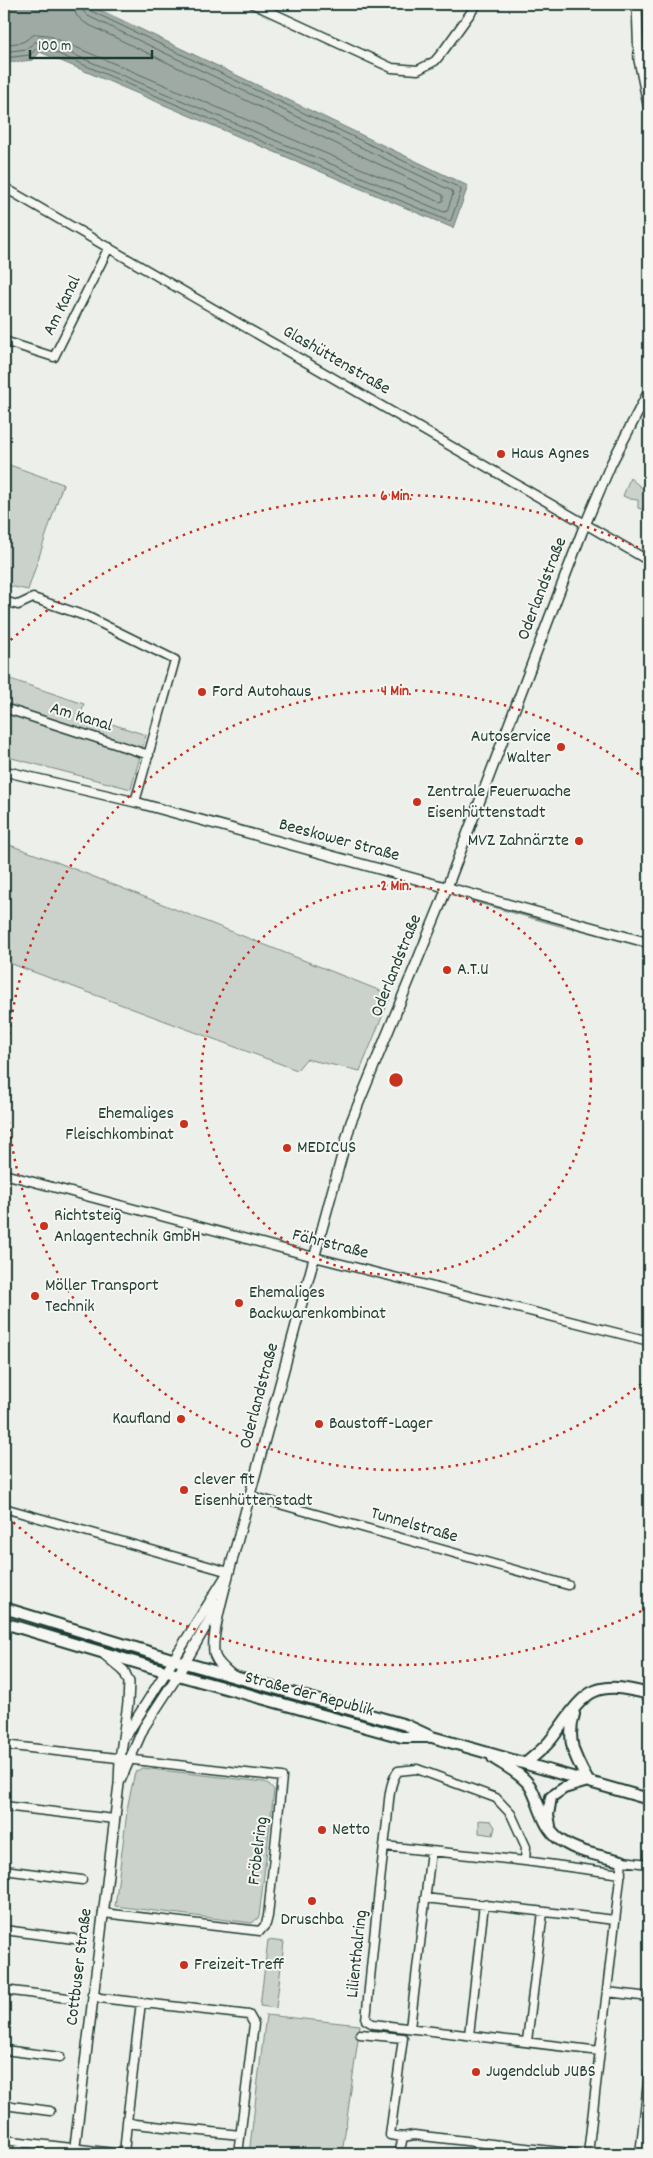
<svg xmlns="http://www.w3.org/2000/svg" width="653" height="2158" viewBox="0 0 653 2158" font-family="Dekko,sans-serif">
	<rect width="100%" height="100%" fill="#edefea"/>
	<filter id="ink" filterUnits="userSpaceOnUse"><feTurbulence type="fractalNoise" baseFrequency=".02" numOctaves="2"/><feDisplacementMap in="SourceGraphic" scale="10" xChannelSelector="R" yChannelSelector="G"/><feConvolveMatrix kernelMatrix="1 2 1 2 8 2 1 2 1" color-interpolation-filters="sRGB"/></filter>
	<g filter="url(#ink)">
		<path fill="#cbd2cc" stroke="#758880" d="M4 463 63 484 28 590 4 585Z
			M630 478 649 494V510L647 511 638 508V500L630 499 623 496Z
			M4 677 84 704 81 714 146 735 131 789 4 756Z
			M4 843 54 861 391 995 360 1071 306 1059 297 1070 4 961Z
			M472 898 574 927V930L471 901Z
			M142 1768 264 1782 269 1784 274 1790 259 1917 252 1923 115 1906 128 1804 135 1772Z
			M479 1820 491 1821 495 1827 493 1835 479 1833Z
			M268 1940 284 1942 276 2008 260 2006Z
			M266 2015 360 2025 342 2154H249Z"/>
		<path fill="#9faaa4" stroke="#6c7e77" d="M4 4H88L468 186 453 228 40 52 33 60 4 63Z"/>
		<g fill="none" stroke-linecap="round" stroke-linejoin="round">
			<path stroke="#526961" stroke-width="1" d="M4 45 23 42 35 34 47 35 440 202 443 201V195L85 23 76 15 74 4
				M4 52 26 49 35 42H44L444 212 447 211 453 194 452 191 88 16 83 11 81 4
				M4 58 30 55 37 48 42 47 448 221 451 220 461 191 460 188 91 11 88 4"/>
			<g stroke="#1f3d34" stroke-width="11">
				<path id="minor" d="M253 4 392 68 418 70 435 61 444 50 477 4
					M7 189 649 561
					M4 341 54 357 109 247
					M4 601 18 605 33 598 88 617 175 660 135 802
					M4 708 149 755
					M4 1174 314 1257 649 1341
					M251 1496 568 1585
					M4 1508 229 1572
					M4 1745 282 1777 268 1916 266 1924 260 1931 103 1913
					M4 1806 114 1819
					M384 1846 525 1861 526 1847 511 1814 496 1798 417 1769 398 1771C387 1786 389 1812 386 1830 378 1893 372 1957 366 2020L373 2024 600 2051
					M525 1861 621 1874
					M4 1870 82 1880
					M425 1898 615 1920
					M4 1930 74 1939
					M4 1990 68 1998
					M607 1992 649 1997
					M92 1994 100 1998 249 2015 254 2024 238 2154
					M141 2002 127 2122 135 2124 240 2135
					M410 2028 431 1851
					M360 2034 403 2038 390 2135 403 2137
					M469 2035 484 1904
					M527 2041 543 1912
					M4 2050 60 2057
					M4 2105 50 2111
					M4 2140 122 2154
					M18 2154 19 2142
					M124 2154 127 2122
					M399 2154 403 2137 414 2135 578 2154
					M588 2154 622 1861 649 1864
					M640 2154 649 2073"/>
			</g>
			<g stroke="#1f3d34" stroke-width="12">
				<path id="tertiary" d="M637 4 639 60 649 109
					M4 771 135 802 649 943
					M233 1676C226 1670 218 1664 215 1656 209 1641 225 1589 229 1572L351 1122 441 903 582 532 611 464 649 391
					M127 1734 226 1576
					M120 1781 144 1727 178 1675 219 1603
					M74 2154 119 1784 120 1759 128 1703 129 1682 124 1671 105 1655"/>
			</g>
			<g stroke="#1f3d34" stroke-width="14">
				<path id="secondary" d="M4 1608 185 1663 406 1725 432 1737 649 1799
					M4 1623 178 1675 402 1737H428
					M574 1714C566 1742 575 1757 588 1781
					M493 1758C505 1766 522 1774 530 1786 540 1803 542 1827 560 1840 577 1852 601 1856 622 1861
					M526 1763C533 1757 542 1750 549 1742 562 1727 577 1698 595 1691 612 1684 633 1690 649 1694
					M550 1826 548 1815 551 1797 564 1788 588 1781"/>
			</g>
			<use href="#minor" stroke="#f6f6f2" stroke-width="8"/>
			<use href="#tertiary" stroke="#f6f6f2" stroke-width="9"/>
			<use href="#secondary" stroke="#f6f6f2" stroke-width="10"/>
		</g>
	</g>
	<g fill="none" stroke="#c8321e" stroke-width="2.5" stroke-dasharray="2.5 5">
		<circle cx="396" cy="1080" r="195"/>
		<path d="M647 1379A390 390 0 1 1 647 781"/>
		<path d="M648 1608A585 585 0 0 1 5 1515M5 645A585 585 0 0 1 648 552"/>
	</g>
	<g fill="#c8321e" stroke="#f6f6f2" stroke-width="2">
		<circle cx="501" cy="454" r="5"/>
		<circle cx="202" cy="692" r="5"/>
		<circle cx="561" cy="747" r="5"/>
		<circle cx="417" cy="802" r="5"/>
		<circle cx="579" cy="841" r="5"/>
		<circle cx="447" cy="970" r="5"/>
		<circle cx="184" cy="1124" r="5"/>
		<circle cx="287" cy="1148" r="5"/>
		<circle cx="44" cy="1226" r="5"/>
		<circle cx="35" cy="1296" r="5"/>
		<circle cx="239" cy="1303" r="5"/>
		<circle cx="181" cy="1419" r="5"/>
		<circle cx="319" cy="1424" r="5"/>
		<circle cx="184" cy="1490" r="5"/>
		<circle cx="322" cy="1830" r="5"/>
		<circle cx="312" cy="1901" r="5"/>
		<circle cx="184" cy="1965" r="5"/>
		<circle cx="476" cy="2072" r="5"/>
	</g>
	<g text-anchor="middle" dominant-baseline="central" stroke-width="4" stroke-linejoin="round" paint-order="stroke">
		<g font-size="18" fill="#1f3d34" stroke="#f6f6f2">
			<text transform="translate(63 306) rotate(-64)">Am Kanal</text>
			<text transform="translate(336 361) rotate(30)">Glashüttenstraße</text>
			<text transform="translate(543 589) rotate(-69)">Oderlandstraße</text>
			<text transform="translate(81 718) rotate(17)">Am Kanal</text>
			<text transform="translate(339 841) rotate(15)">Beeskower Straße</text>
			<text transform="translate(397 966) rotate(-68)">Oderlandstraße</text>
			<text transform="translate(330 1245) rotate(14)">Fährstraße</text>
			<text transform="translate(260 1396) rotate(-75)">Oderlandstraße</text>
			<text transform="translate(414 1526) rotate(16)">Tunnelstraße</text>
			<text transform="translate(309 1695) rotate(15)">Straße der Republik</text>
			<text transform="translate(259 1851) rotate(-83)">Fröbelring</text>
			<text transform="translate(358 1954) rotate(-84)">Lilienthalring</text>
			<text transform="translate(80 1967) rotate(-83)">Cottbuser Straße</text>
		</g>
		<g font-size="18" fill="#1f3d34" stroke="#f6f6f2" text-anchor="start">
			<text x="511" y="454">Haus Agnes</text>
			<text x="212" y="692">Ford Autohaus</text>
			<text x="551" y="737" text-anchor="end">Autoservice<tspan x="551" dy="21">Walter</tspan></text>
			<text x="427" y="792">Zentrale Feuerwache<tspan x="427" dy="21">Eisenhüttenstadt</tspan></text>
			<text x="569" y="841" text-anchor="end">MVZ Zahnärzte</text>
			<text x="457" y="970">A.T.U</text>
			<text x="174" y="1114" text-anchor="end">Ehemaliges<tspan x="174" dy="21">Fleischkombinat</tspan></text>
			<text x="297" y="1148">MEDICUS</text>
			<text x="54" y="1216">Richtsteig<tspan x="54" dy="21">Anlagentechnik GmbH</tspan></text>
			<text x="45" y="1286">Möller Transport<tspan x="45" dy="21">Technik</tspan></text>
			<text x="249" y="1293">Ehemaliges<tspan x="249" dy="21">Backwarenkombinat</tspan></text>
			<text x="171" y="1419" text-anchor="end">Kaufland</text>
			<text x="329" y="1424">Baustoff-Lager</text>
			<text x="194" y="1480">clever fit<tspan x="194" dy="21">Eisenhüttenstadt</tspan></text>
			<text x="332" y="1830">Netto</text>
			<text x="312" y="1920" text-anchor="middle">Druschba</text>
			<text x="194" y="1965">Freizeit-Treff</text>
			<text x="486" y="2072">Jugendclub JUBS</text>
		</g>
	</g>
	<circle cx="396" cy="1080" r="8" fill="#c8321e" stroke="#f6f6f2" stroke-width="2.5"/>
	<g font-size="15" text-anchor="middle" font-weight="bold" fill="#c8321e" stroke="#f6f6f2" stroke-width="4" stroke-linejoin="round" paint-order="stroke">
		<text x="396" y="500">6 Min.</text>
		<text x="396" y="695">4 Min.</text>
		<text x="396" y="890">2 Min.</text>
	</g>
	<rect width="653" height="2158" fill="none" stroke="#f6f6f2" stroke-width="20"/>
	<rect x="10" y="10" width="633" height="2138" fill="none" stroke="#1f3d34" stroke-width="2" filter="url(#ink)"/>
	<path d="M30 50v8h122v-8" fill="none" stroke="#1f3d34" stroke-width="2.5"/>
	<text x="38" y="50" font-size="15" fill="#1f3d34" stroke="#f6f6f2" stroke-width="4" paint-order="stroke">100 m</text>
</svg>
